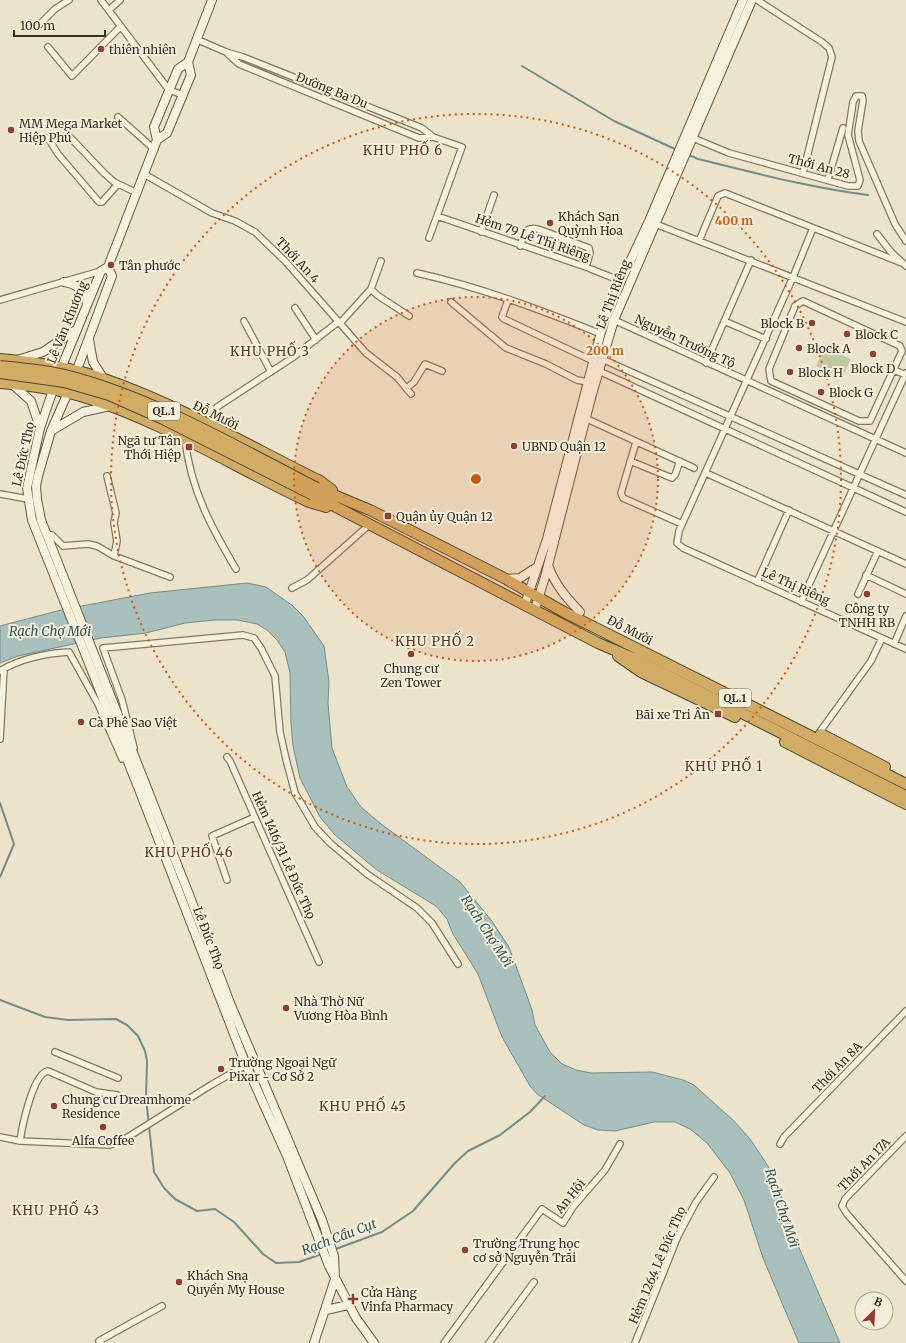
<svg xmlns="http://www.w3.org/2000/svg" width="906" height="1343" viewBox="0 0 906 1343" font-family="Merriweather,serif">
	<rect width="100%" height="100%" fill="#ebe4ca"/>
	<path fill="#c0c99f" d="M825 347 851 359 842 378 816 366Z"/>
	<path fill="#aac0bc" stroke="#718e8a" d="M247 583 266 587 293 606 303 616 324 646 329 682 328 703 332 748 347 787 361 807 381 824 460 882 491 920 509 947 532 1010 535 1025 550 1052 562 1064 576 1070 591 1073 652 1072 683 1080 694 1085 734 1121 750 1139 768 1166 782 1198 800 1250 840 1343H799L763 1258 744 1200 730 1173 707 1143 690 1129 675 1122H654L615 1131 598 1130 584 1125 537 1094 530 1086 502 1037 478 974 453 934 447 919 436 906 377 870 335 835 320 817 300 778 293 746 291 724 290 673 285 652 277 640 267 630 257 624 238 620H215L185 623 146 633 101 638 18 656 0 663V626L61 610 150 593Z"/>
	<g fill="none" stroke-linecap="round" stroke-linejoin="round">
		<path stroke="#718e8a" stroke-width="2" d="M522 66 614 121 677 150
			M687 154 698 159C755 173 811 188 868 195
			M0 803 14 844 0 877
			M0 1000 45 1017 68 1020 116 1019 127 1025 138 1036 145 1051 147 1061 146 1098 154 1172 164 1188 175 1199 197 1211 215 1209 234 1222 263 1254 276 1263 299 1262 322 1254
			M333 1250 382 1232 413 1211 455 1163 468 1151 500 1135 530 1112 545 1096"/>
		<g stroke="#867860" stroke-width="8">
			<path id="street" d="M101 0 169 90 183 95
				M757 0 822 42 829 48 832 57 803 173
				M109 10 120 0
				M38 26 55 9 69 0
				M196 39 226 52 243 57 422 128 433 137 462 147 429 238
				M48 47 72 76 121 26
				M228 54 239 64 419 138 433 137
				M118 117 154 149
				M67 134 104 173 114 182 137 193
				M48 138 58 154 99 202H102L118 184
				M693 138 729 153 848 186H858L860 180 848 135 853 102 856 96H862L863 100 858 131 859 141 895 224 906 241
				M144 174 212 213 235 221 255 232 286 262 366 353 397 377 411 394
				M828 179 843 128
				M437 216 586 267 621 281
				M653 223 906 322
				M813 228 793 277 679 531 677 543 683 548 906 649
				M481 232 494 195
				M877 234 891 252 906 266
				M699 241 718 196 725 193 902 263
				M520 246C525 233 525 225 541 230L589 248 590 253 586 267
				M417 273C480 287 541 310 601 334
				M371 289 377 295 409 316
				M0 300 101 271
				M508 300 502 317 504 319 593 361
				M803 301 900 346 902 351 870 421H859L771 381 769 369 795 306Z
				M451 302 506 348 546 364 577 380 588 382
				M295 308 316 340
				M614 320 906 453
				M244 321 271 372
				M724 321 766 339
				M602 359 906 495
				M706 363 751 260
				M894 370 906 375
				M599 371 906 512
				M407 388 414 382 425 364 442 371
				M585 418 694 468
				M208 425 214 418 217 407 292 358 338 322 342 321 371 289 381 261
				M185 440C191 490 211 527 236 569
				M636 442 621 493 623 498 682 524
				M630 461 672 478 675 475 680 461
				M706 473 906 564
				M107 476 116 513 114 523 117 541 114 556
				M0 494 28 499
				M46 534 52 535 63 546 88 544 97 546 114 556 170 577
				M866 575 906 594
				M757 582 789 510
				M292 588 307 580 369 525
				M858 594 878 551
				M801 602 906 373
				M894 644 906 616
				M0 671C19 659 47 653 69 652L98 704 122 759
				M819 733 871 661 882 638
				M0 739 4 669
				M134 748 122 700 103 648 243 635 254 638 261 648 275 676 280 732 286 759 295 793 315 827 330 843 367 874 417 908 432 923 458 964
				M227 757 230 761 319 962
				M227 880 212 836 255 817
				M55 1052 118 1078
				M906 1136 845 1199 842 1206 847 1214 906 1281
				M0 1137 20 1141 110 1145 128 1137 211 1085 246 1065
				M20 1141C22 1127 33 1073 48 1071L96 1092 117 1095
				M780 1144 784 1137 906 1011
				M101 1343 99 1341 162 1306
				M444 1343 542 1209 563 1223 573 1207 605 1170 620 1144
				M489 1343 534 1282
				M635 1343 678 1236 696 1202 714 1177"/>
		</g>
		<g stroke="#685943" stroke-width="10">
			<path id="secondary" d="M157 140 167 133 191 75 188 62 212 0
				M64 282C78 284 86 291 87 305
				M89 340 93 362 103 378
				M17 360 43 352 77 329
				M60 371 101 271 108 267 111 259 157 140 154 127 178 69 188 62
				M75 375 112 276 108 267
				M12 384 31 401 40 428
				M55 384 40 428 27 488 32 520 140 792 246 1065 287 1156 329 1266 356 1318 374 1343
				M70 388 51 431 38 476 36 486 37 499 41 520 190 897 230 1003 322 1220 334 1256 335 1279 314 1343
				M51 431 83 412 110 406
				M548 565C555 585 566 597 580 612
				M506 579 520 578 537 567
				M525 604 547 539 602 328 621 281 649 221 743 0
				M535 609 545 577 592 394 614 320 752 0
				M326 1310 348 1305"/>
		</g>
		<g stroke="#554633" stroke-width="12">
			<path id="highway" d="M0 359C35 362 71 367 104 379 179 405 249 446 320 481L332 490
				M0 383C29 385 58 389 87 398 164 422 236 468 309 502L326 507
				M317 488 370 510 506 579 564 612 906 784
				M313 495 598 643 633 658 906 796
				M618 656 641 672 735 717
				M821 734 885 767
				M785 742 906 804"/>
		</g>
		<use href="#street" stroke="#f6f1dd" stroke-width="5.5"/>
		<use href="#secondary" stroke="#f6f1dd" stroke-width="8"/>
		<use href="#highway" stroke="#d1ac64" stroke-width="10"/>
		<g stroke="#554633" stroke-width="12" stroke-linecap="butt">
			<path id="highway-bridge" d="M0 366C23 368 47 370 69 376 154 398 239 448 317 488
				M0 373 64 382 109 395 163 419 313 495"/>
		</g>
		<use href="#highway-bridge" stroke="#d1ac64" stroke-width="10"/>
	</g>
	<circle cx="476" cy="479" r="182" fill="#d6550e" fill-opacity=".12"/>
	<g fill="none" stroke="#d6550e" stroke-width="2" stroke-dasharray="2 4">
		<circle cx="476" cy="479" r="182"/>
		<circle cx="476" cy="479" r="365"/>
	</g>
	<g fill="#903d35" stroke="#f3eed9" stroke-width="1.5">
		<circle cx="101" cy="49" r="4"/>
		<circle cx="11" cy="130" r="4"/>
		<circle cx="550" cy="223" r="4"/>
		<circle cx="111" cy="265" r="4"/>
		<circle cx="812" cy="323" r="4"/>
		<circle cx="847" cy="334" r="4"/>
		<circle cx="799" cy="348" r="4"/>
		<circle cx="873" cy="354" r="4"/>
		<circle cx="790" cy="372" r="4"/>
		<circle cx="821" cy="392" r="4"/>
		<circle cx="514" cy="446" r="4"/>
		<rect x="185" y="443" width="8" height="8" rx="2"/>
		<rect x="384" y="512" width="8" height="8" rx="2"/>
		<circle cx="867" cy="594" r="4"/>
		<circle cx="411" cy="654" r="4"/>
		<rect x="714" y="710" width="8" height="8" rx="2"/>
		<circle cx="81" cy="722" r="4"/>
		<circle cx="286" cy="1008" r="4"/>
		<circle cx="221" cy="1069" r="4"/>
		<circle cx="54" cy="1106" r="4"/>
		<circle cx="103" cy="1127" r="4"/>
		<circle cx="465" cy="1250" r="4"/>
		<circle cx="179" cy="1282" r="4"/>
		<path d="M351 1293h4v4h4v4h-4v4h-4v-4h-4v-4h4z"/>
	</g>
	<g text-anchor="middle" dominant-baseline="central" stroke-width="4" stroke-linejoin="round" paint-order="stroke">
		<g fill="#f3eed9" stroke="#706859" stroke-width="1">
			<rect x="148" y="402" width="32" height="18" rx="3"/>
			<rect x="719" y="689" width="32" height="18" rx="3"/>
		</g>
		<g font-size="11" font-weight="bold" fill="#382f22">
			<text x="164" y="411">QL.1</text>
			<text x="735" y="698">QL.1</text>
		</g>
		<g font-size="12" fill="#382f22" stroke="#f3eed9" text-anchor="start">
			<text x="109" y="49">thiên nhiên</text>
			<text x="19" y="123">MM Mega Market<tspan x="19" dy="14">Hiệp Phú</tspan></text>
			<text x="558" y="216">Khách Sạn<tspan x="558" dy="14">Quỳnh Hoa</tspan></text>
			<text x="119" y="265">Tân phước</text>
			<text x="804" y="323" text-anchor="end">Block B</text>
			<text x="855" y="334">Block C</text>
			<text x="807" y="348">Block A</text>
			<text x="873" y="368" text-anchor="middle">Block D</text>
			<text x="798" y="372">Block H</text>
			<text x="829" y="392">Block G</text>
			<text x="181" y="440" text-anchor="end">Ngã tư Tân<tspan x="181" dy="14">Thới Hiệp</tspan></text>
			<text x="522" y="446">UBND Quận 12</text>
			<text x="396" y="516">Quận ủy Quận 12</text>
			<text x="867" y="608" text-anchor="middle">Công ty<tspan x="867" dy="14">TNHH RB</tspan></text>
			<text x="411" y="668" text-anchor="middle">Chung cư<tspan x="411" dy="14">Zen Tower</tspan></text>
			<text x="710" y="714" text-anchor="end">Bãi xe Tri Ân</text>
			<text x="89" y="722">Cà Phê Sao Việt</text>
			<text x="294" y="1001">Nhà Thờ Nữ<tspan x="294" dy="14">Vương Hòa Bình</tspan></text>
			<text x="229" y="1062">Trường Ngoại Ngữ<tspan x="229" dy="14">Pixar - Cơ Sở 2</tspan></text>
			<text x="62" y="1099">Chung cư Dreamhome<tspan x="62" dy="14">Residence</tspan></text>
			<text x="103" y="1140" text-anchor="middle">Alfa Coffee</text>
			<text x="473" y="1243">Trường Trung học<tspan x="473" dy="14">cơ sở Nguyễn Trãi</tspan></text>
			<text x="187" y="1275">Khách Snạ<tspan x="187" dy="14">Quyền My House</tspan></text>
			<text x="361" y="1292">Cửa Hàng<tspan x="361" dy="14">Vinfa Pharmacy</tspan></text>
		</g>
		<g font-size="12" fill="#382f22" stroke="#f3eed9">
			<text transform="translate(332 90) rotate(22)">Đường Ba Du</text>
			<text transform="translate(819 166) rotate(15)">Thới An 28</text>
			<text transform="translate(533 237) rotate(19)">Hẻm 79 Lê Thị Riêng</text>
			<text transform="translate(298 260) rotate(47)">Thới An 4</text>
			<text transform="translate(613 294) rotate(-69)">Lê Thị Riêng</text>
			<text transform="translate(67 322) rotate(-68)">Lê Văn Khương</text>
			<text transform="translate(685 341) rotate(25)">Nguyễn Trường Tộ</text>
			<text transform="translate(216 415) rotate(26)">Đỗ Mười</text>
			<text transform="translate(23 454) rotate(-78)">Lê Đức Thọ</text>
			<text transform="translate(796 586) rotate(24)">Lê Thị Riêng</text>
			<text transform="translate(630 630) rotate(27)">Đỗ Mười</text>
			<text transform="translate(284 855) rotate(66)">Hẻm 1416/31 Lê Đức Thọ</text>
			<text transform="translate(209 938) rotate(69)">Lê Đức Thọ</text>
			<text transform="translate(837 1067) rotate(-46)">Thới An 8A</text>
			<text transform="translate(864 1164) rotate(-46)">Thới An 17A</text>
			<text transform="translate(570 1196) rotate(-51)">An Hội</text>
			<text transform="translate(657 1265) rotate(-67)">Hẻm 1264 Lê Đức Thọ</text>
		</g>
		<g font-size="13" letter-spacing="1" fill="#613725" stroke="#f3eed9">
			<text x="403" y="150">KHU PHỐ 6</text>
			<text x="270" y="351">KHU PHỐ 3</text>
			<text x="435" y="641">KHU PHỐ 2</text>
			<text x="724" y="766">KHU PHỐ 1</text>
			<text x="189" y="852">KHU PHỐ 46</text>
			<text x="363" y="1106">KHU PHỐ 45</text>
			<text x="56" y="1210">KHU PHỐ 43</text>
		</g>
		<g font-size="13" font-style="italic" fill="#335557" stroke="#f3eed9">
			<text x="50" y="631">Rạch Chợ Mới</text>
			<text transform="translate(487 931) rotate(57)">Rạch Chợ Mới</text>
			<text transform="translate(782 1208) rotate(72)">Rạch Chợ Mới</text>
			<text transform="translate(339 1237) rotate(-21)">Rạch Cầu Cụt</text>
		</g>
	</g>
	<circle cx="476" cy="479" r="6" fill="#d6550e" stroke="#f3eed9" stroke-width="2"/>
	<g font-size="12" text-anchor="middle" font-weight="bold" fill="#d6550e" stroke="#f3eed9" stroke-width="4" stroke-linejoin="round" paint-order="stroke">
		<text x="734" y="225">400 m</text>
		<text x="605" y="355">200 m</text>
	</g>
	<g transform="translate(874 1311) rotate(24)"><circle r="19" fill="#f3eed9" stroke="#a8a290"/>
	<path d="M0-3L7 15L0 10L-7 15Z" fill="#903d35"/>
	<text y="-6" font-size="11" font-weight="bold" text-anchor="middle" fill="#382f22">B</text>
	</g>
	<path d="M14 30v6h91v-6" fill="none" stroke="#382f22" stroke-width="2"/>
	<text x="20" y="30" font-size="12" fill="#382f22" stroke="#f3eed9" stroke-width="3" paint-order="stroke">100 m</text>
</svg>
